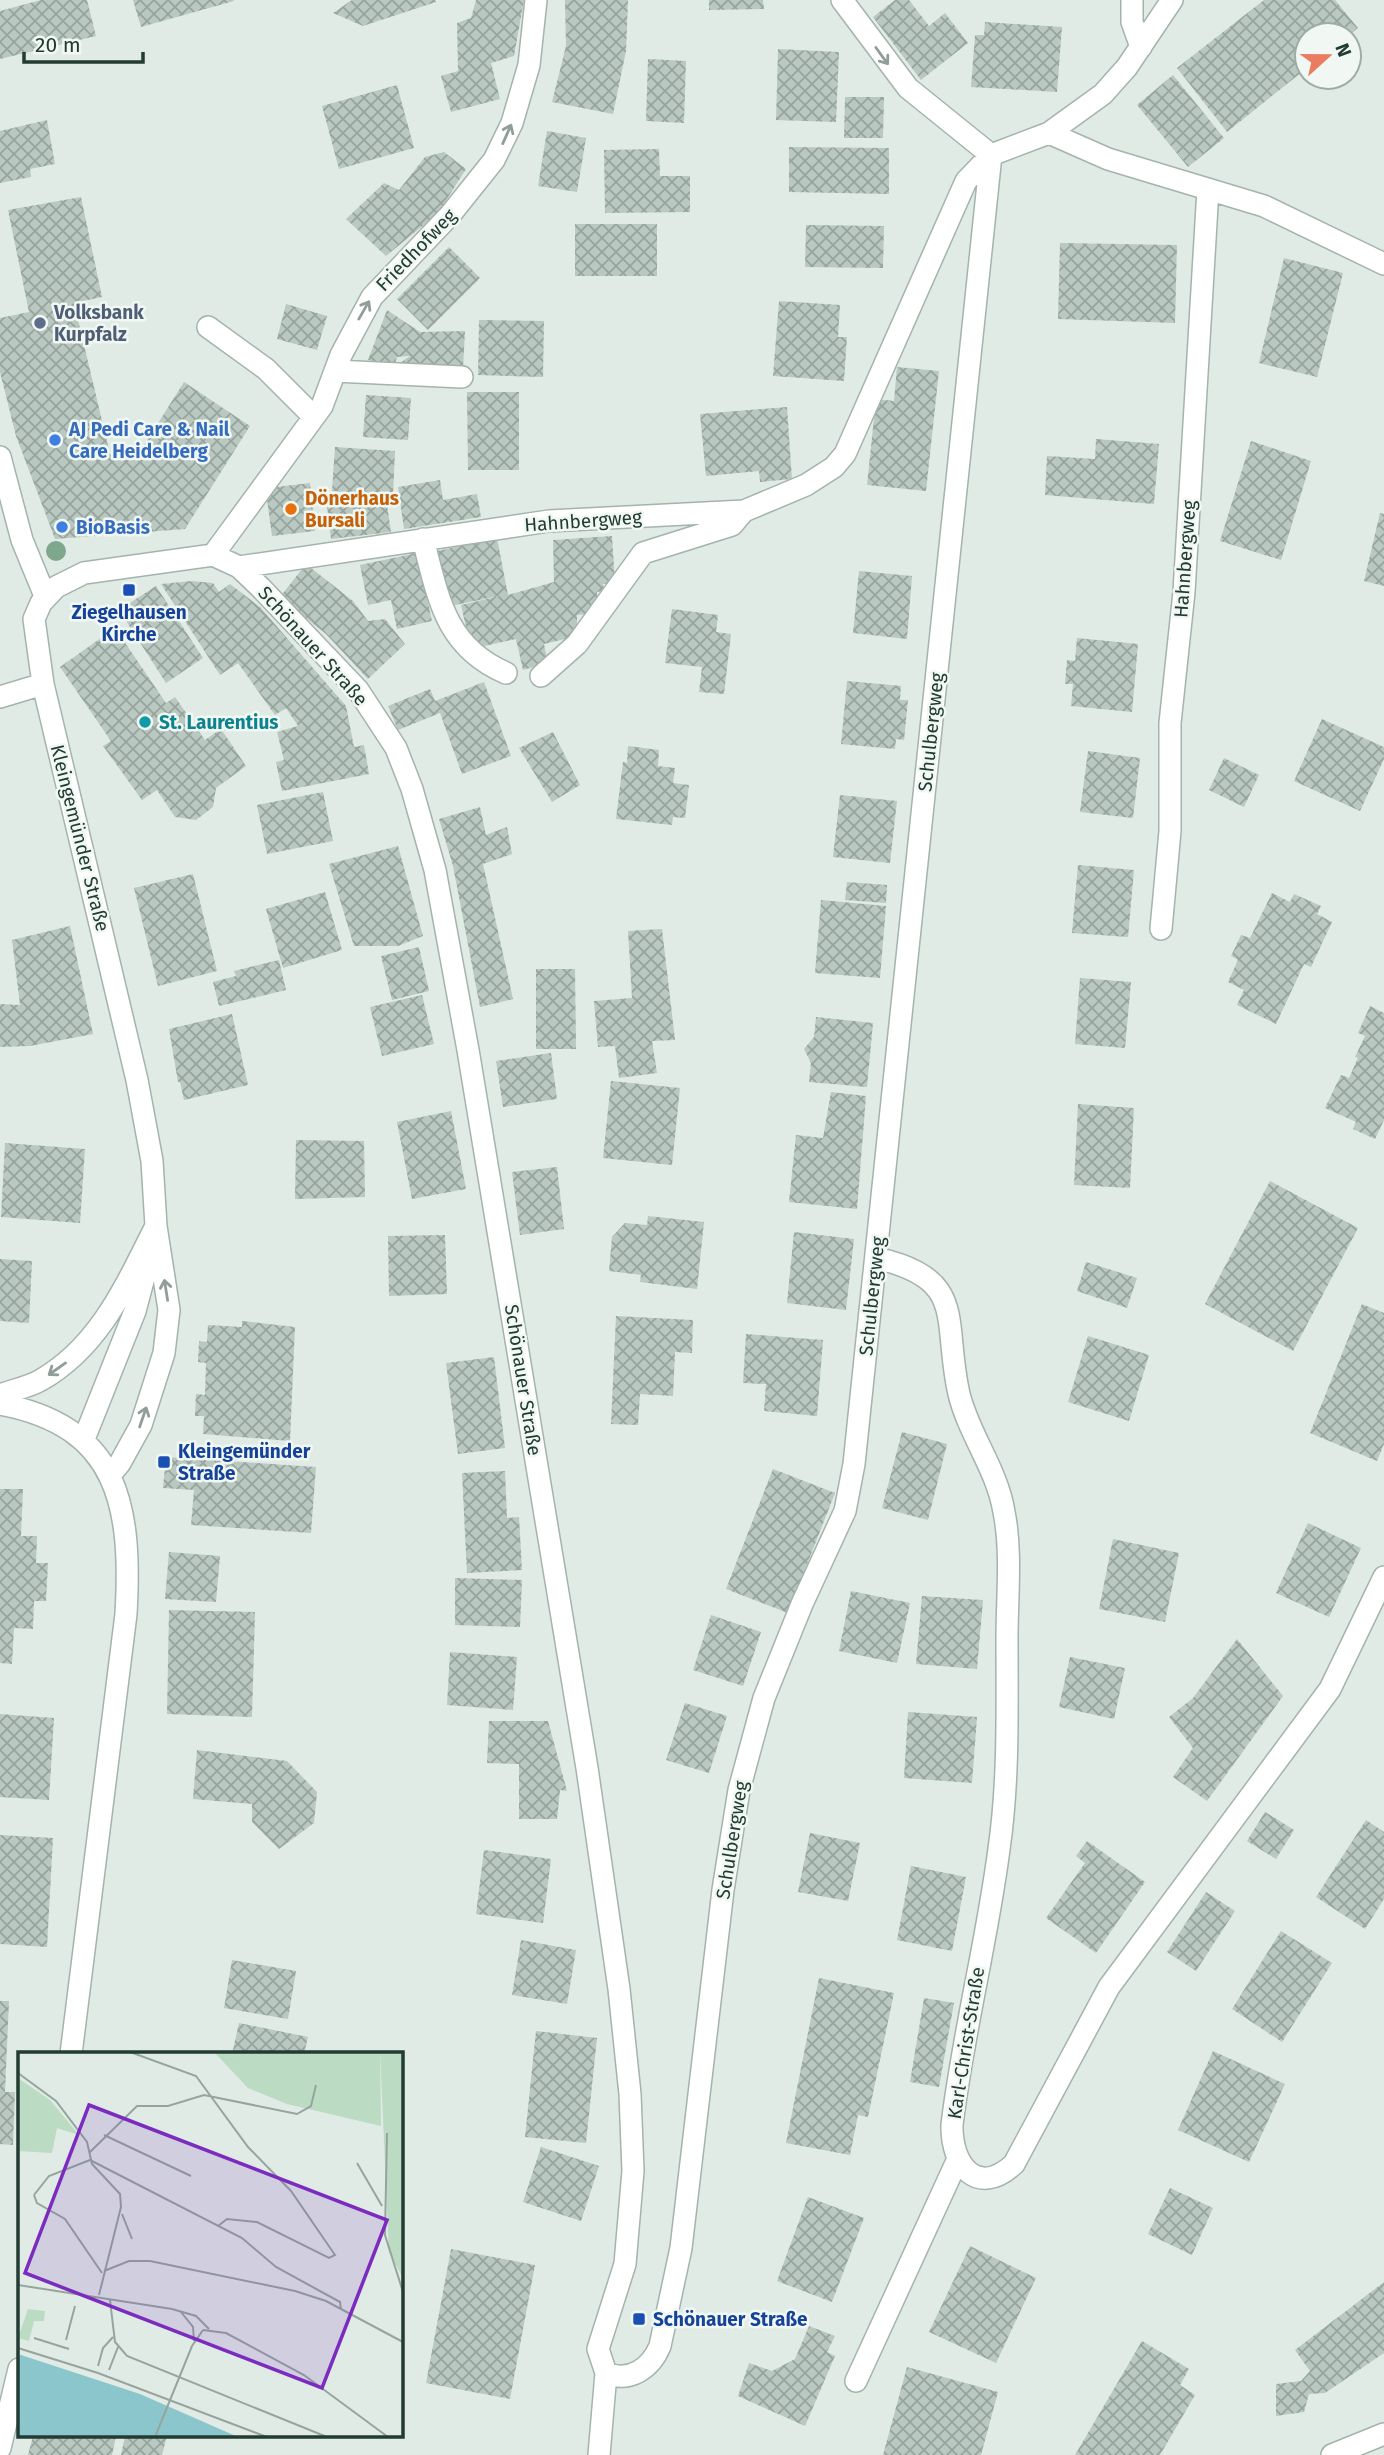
<svg xmlns="http://www.w3.org/2000/svg" width="1384" height="2455" viewBox="0 0 1384 2455" font-family="'Fira Sans',sans-serif">
	<defs>
		<pattern id="building-cross-hatch" width="8" height="8" patternUnits="userSpaceOnUse" patternTransform="scale(1.75)"><rect width="8" height="8" fill="#bac8c2"/><path d="M0 0l8 8M0 8l8-8" fill="none" stroke="#97a49e"/></pattern>
	</defs>
	<rect width="100%" height="100%" fill="#e1ebe6"/>
	<path fill="url(#building-cross-hatch)" d="M41 0H87L96 36 0 59V11Z
		M133 0H233L234 1 141 27Z
		M352 0H435L436 2 363 26 333 13Z
		M476 0H524L514 56 491 63 500 99 451 112 441 76 458 71 457 23 471 18Z
		M565 0H628L626 51 613 114 552 102 566 46Z
		M709 0H763L764 9 709 10Z
		M895 0H909L929 26 945 13 968 43 921 80 873 17Z
		M1264 0H1335L1358 28 1349 35H1307V68L1227 132 1177 68Z
		M985 22 1062 27 1057 92 971 87 975 35H984Z
		M778 49 839 52 836 122 776 120Z
		M648 59 686 61 684 123 646 121Z
		M1173 75 1224 138 1188 167 1137 105Z
		M397 85 414 148 339 169 322 106Z
		M845 97H884L883 138H844Z
		M47 120 55 164 30 169 31 177 0 183V131Z
		M547 131 586 138 577 192 538 186Z
		M789 147 889 148V194L789 192Z
		M659 149 660 176H690V212L605 213 604 150Z
		M444 152 466 169 438 213 386 256 346 219 384 183 399 190 425 157Z
		M81 197 102 297 74 303 110 454 136 458 184 382 250 426 185 529 55 539 16 436 0 372V318L29 312 8 210Z
		M575 224H657V276H575Z
		M806 225 884 226 883 268 805 267Z
		M1060 243 1177 245 1175 323 1058 319Z
		M449 247 480 278 428 330 397 299Z
		M1284 258 1343 273 1317 377 1259 363Z
		M779 301 840 305 838 337H847L844 381 773 376Z
		M286 304 327 316 317 350 277 339Z
		M387 310 420 332 465 331 463 368 394 367 410 356 397 357 394 367 368 360Z
		M479 320 544 321 543 377 478 375Z
		M897 367 939 371 926 491 867 485 876 399 894 401Z
		M467 392H519V470H468Z
		M366 395 411 398 408 440 363 437Z
		M787 407 792 479 760 482 759 471 706 476 700 414Z
		M1096 439 1159 444 1154 504 1045 495 1047 456 1095 459Z
		M1251 441 1311 461 1281 560 1220 541Z
		M335 447 395 451 393 495 332 491Z
		M440 480 443 500 477 494 481 517 404 529 398 487Z
		M310 483 315 531 272 536 267 499 276 487Z
		M386 498 391 532 331 539 327 506Z
		M1380 513 1384 514V586L1364 581Z
		M612 536 615 584H603L604 591 597 592V604L592 605V614L577 615V636L544 644 548 663 523 670 516 639 471 649 461 605 504 595 445 607 433 552 497 538 508 595 554 582 553 540Z
		M417 553 432 621 397 629 391 600 368 605 360 565Z
		M306 564 353 601 368 621 385 619 405 644 368 679 326 634 280 597Z
		M859 571 912 576 907 639 853 633Z
		M192 581 213 583 219 592 230 584 260 607 346 706 354 747 364 745 369 774 282 791 276 762 284 760 277 732 298 726 286 708 275 715 238 663 220 675 161 584Z
		M156 586 203 658 166 683 119 610Z
		M672 609 718 615 716 632 731 634 724 694 699 692 702 667 665 663Z
		M115 628 166 703 175 697 205 740 221 729 246 766 216 788 213 807 196 820 175 817 157 790 142 800 103 746 111 741 60 667Z
		M1077 638 1138 644 1132 712 1071 706 1073 684H1065L1067 660 1075 661Z
		M847 681 901 686 900 700H908L904 740 896 739 895 749 841 744Z
		M484 682 511 756 462 774 440 713 398 730 388 706 430 689 435 701Z
		M1322 719 1384 747V759L1360 811 1294 781Z
		M553 732 580 785 552 802 519 748Z
		M628 746 659 750 658 766 675 768 673 783 689 785 685 818 673 817 672 825 616 819 623 762 627 763Z
		M1088 751 1140 758 1133 818 1080 812Z
		M1224 758 1259 775 1244 807 1209 790Z
		M323 792 333 841 267 854 257 805Z
		M840 795 897 801 890 863 833 857Z
		M480 807 486 835 507 827 512 854 483 864 513 999 480 1007 453 866 439 819Z
		M398 846 423 936 398 946H354L329 864Z
		M1078 865 1134 870 1128 937 1072 933Z
		M193 874 217 971 158 986 134 888Z
		M847 882 887 885 886 903 845 900Z
		M325 892 342 950 283 968 266 909Z
		M1272 893 1290 902 1294 894 1321 906 1317 914 1332 922 1311 967 1304 964 1276 1024 1237 1005 1244 990 1228 982 1238 960 1231 956 1241 935 1250 938Z
		M821 900 886 906 880 978 815 973Z
		M70 926 93 1034 30 1046 0 1047V1004L20 1005 12 940Z
		M662 929 675 1040 652 1041 657 1073 619 1078 615 1046 598 1047 594 1001 632 998 628 931Z
		M419 947 429 991 392 1000 381 956Z
		M279 960 286 990 219 1006 213 982 236 976 234 971Z
		M536 969H575L576 1049H536Z
		M1080 978 1131 982 1125 1048 1075 1044Z
		M422 995 434 1044 382 1056 370 1007Z
		M1370 1006 1384 1013V1120L1375 1139 1353 1129 1356 1122 1325 1108 1341 1075 1349 1078 1358 1058 1355 1057 1365 1036 1358 1033Z
		M232 1014 248 1085 184 1100 180 1082H178L169 1029Z
		M816 1017 873 1023 867 1087 809 1082 811 1063 804 1049 814 1037Z
		M551 1053 557 1099 503 1107 496 1061Z
		M611 1081 680 1088 672 1165 603 1158Z
		M831 1092 866 1096 857 1209 789 1202 796 1135 823 1138Z
		M1078 1104 1134 1108 1130 1188 1074 1185Z
		M451 1111 466 1189 412 1199 397 1122Z
		M296 1140 364 1141 365 1197 295 1199Z
		M5 1143 85 1149 80 1223 1 1217Z
		M557 1167 564 1229 520 1235 512 1172Z
		M1270 1181 1358 1228 1293 1351 1205 1304Z
		M648 1216 704 1222 697 1289 640 1282 641 1275 609 1271 612 1237 625 1223 647 1225Z
		M794 1232 854 1239 846 1310 787 1303Z
		M445 1235 447 1294 389 1296 388 1236Z
		M0 1259 32 1261 29 1323 0 1321Z
		M1086 1262 1137 1278 1127 1308 1077 1291Z
		M1362 1304 1384 1313V1444L1377 1461 1310 1433Z
		M616 1316 693 1320 692 1353 675 1352 673 1396 640 1394 638 1425 611 1424Z
		M242 1321 295 1327 290 1441 203 1434 204 1416H195L196 1394 205 1395 206 1363 198 1362 199 1341 207 1342 208 1325 242 1327Z
		M746 1334 823 1340 817 1416 764 1411 766 1384 743 1383Z
		M1088 1336 1149 1355 1129 1421 1068 1402Z
		M494 1357 505 1448 458 1454 446 1363Z
		M902 1432 947 1444 928 1520 882 1508Z
		M166 1457 316 1467 311 1533 191 1525 194 1490 163 1488Z
		M773 1469 835 1493 788 1613 726 1589Z
		M505 1471 507 1518 519 1517 522 1570 467 1573 462 1473Z
		M0 1489H23L21 1536H37L36 1563H48L46 1601H34L33 1629 14 1628 12 1664 0 1663Z
		M1308 1523 1361 1548 1329 1617 1276 1593Z
		M1113 1539 1179 1553 1165 1622 1099 1609Z
		M169 1552 220 1556 216 1602 165 1599Z
		M455 1578 522 1580 520 1627 455 1625Z
		M851 1591 910 1603 897 1663 839 1651Z
		M922 1596 983 1600 977 1669 916 1664Z
		M169 1610 255 1612 252 1717 167 1714Z
		M711 1615 761 1632 743 1686 693 1670Z
		M1237 1639 1283 1696 1207 1801 1173 1777 1193 1748 1169 1717 1193 1698Z
		M450 1652 517 1657 513 1710 447 1705Z
		M1070 1657 1125 1668 1114 1719 1059 1707Z
		M685 1703 727 1716 709 1773 666 1760Z
		M908 1712 977 1717 972 1783 904 1778Z
		M0 1714 54 1718 49 1800 0 1797Z
		M489 1721H548L567 1791 560 1790 557 1819H519V1764L487 1763Z
		M197 1750 287 1761 317 1792 314 1823 279 1849 252 1822V1804L193 1799Z
		M1265 1812 1294 1830 1276 1859 1247 1841Z
		M1366 1820 1384 1832V1899L1365 1929 1316 1897Z
		M810 1833 860 1843 848 1901 798 1892Z
		M0 1835 53 1838 47 1947 0 1944Z
		M1087 1841 1145 1882 1096 1953 1046 1918 1085 1863 1076 1856Z
		M484 1850 551 1859 543 1923 476 1914Z
		M911 1866 966 1877 952 1951 897 1940Z
		M1206 1892 1235 1911 1196 1971 1167 1952Z
		M1281 1931 1332 1963 1282 2042 1232 2009Z
		M521 1940 576 1950 567 2004 512 1995Z
		M232 1960 296 1971 288 2019 224 2008Z
		M819 1978 894 1993 868 2117 858 2115 850 2155 786 2143Z
		M924 1998 954 2003 939 2087 910 2082Z
		M0 2001H9L5 2092H15L13 2145 0 2144Z
		M239 2023 308 2037 304 2054H232Z
		M536 2031 597 2038 586 2143 525 2137Z
		M1213 2051 1285 2084 1249 2162 1178 2130Z
		M541 2147 599 2166 581 2221 523 2202Z
		M1170 2188 1213 2208 1192 2255 1148 2234Z
		M808 2197 864 2218 832 2302 777 2281Z
		M970 2246 1036 2278 996 2363 929 2332Z
		M451 2249 535 2265 510 2399 426 2383Z
		M1384 2282V2353L1325 2393 1309 2394 1304 2412 1276 2416V2384L1301 2381 1310 2371 1295 2350Z
		M809 2326 835 2336 827 2352 835 2356 805 2426 738 2396 749 2363 772 2371 795 2359Z
		M1142 2341 1189 2369 1180 2385 1195 2395 1160 2455H1075Z
		M907 2367 998 2392 981 2455H883Z
		M33 2436H116L112 2455H28Z
		M125 2436H167L162 2455H121Z"/>
	<g fill="none" stroke-linecap="round" stroke-linejoin="round">
		<g stroke="#a4b3ad" stroke-width="24">
			<path id="minor" d="M842 0 908 88 991 155
				M1132 0V22L1141 47
				M1049 133 1108 159 1264 206 1384 264
				M208 327 266 369 314 417
				M335 371 462 377
				M0 457 22 540 45 596
				M423 539C438 597 445 647 506 673
				M213 555 322 406 341 355 372 297 450 215 494 160 512 123 529 65 536 0
				M239 567 549 521 744 511 806 485 834 467 845 454 966 181 991 155 1049 133 1103 94 1127 67 1172 0
				M541 676 577 644 643 553 732 525 743 512
				M0 697 43 684
				M1161 929 1170 831V723L1184 592 1208 189
				M876 1258C969 1279 942 1320 959 1394 969 1435 997 1469 1004 1512 1012 1552 1007 1597 1007 1638 1007 1708 1009 1780 999 1849 987 1942 963 2033 952 2125 951 2165 977 2198 1014 2164L1109 1987 1330 1689 1384 1577
				M0 1395C13 1390 29 1387 41 1380 100 1346 126 1285 156 1226
				M0 1404C120 1426 132 1508 126 1614L71 2054
				M84 1439 135 1311 151 1251
				M110 1475 120 1463 141 1425 164 1353 169 1310 156 1226 152 1161 137 1080 43 684 34 619 41 603 56 587 84 573 213 555 239 567 261 588 358 690 396 748 412 789 435 870 468 1050 587 1768 619 1989 630 2094 633 2171 625 2264 598 2349 606 2373 599 2455
				M606 2373C630 2383 651 2368 660 2346L681 2248 723 1890 739 1790 764 1698 802 1604 845 1511 854 1464 991 155
				M856 2381 957 2161
				M0 2448 19 2369
				M1332 2455 1384 2434"/>
		</g>
		<use href="#minor" stroke="#fff" stroke-width="21"/>
	</g>
	<circle fill="#7fa78d" cx="56" cy="551" r="10"/>
	<defs><path id="oneway-shaft" d="M-6 0H5M1.5-3L5.5 0L1.5 3" fill="none" stroke-width="1.6" stroke-linecap="round" stroke-linejoin="round" transform="scale(1.75)"/></defs>
	<g stroke="#909d99">
		<use href="#oneway-shaft" transform="translate(882 56) rotate(54)"/>
		<use href="#oneway-shaft" transform="translate(507 134) rotate(-66)"/>
		<use href="#oneway-shaft" transform="translate(364 310) rotate(-60)"/>
		<use href="#oneway-shaft" transform="translate(166 1290) rotate(-99)"/>
		<use href="#oneway-shaft" transform="translate(57 1369) rotate(145)"/>
		<use href="#oneway-shaft" transform="translate(143 1417) rotate(-71)"/>
	</g>
	<circle fill="#5c6f8a" stroke="#f1f8f4" stroke-width="2.5" cx="40" cy="323" r="7"/>
	<g fill="#3f7fe0" stroke="#f1f8f4" stroke-width="2.5">
		<circle cx="55" cy="440" r="7"/>
		<circle cx="62" cy="527" r="7"/>
	</g>
	<circle fill="#e8710a" stroke="#f1f8f4" stroke-width="2.5" cx="291" cy="509" r="7"/>
	<g fill="#1a4fb4" stroke="#f1f8f4" stroke-width="2.5">
		<rect x="122" y="583" width="14" height="14" rx="3.5"/>
		<rect x="157" y="1455" width="14" height="14" rx="3.5"/>
		<rect x="632" y="2312" width="14" height="14" rx="3.5"/>
	</g>
	<circle fill="#0f9aa8" stroke="#f1f8f4" stroke-width="2.5" cx="145" cy="722" r="7"/>
	<g text-anchor="middle" dominant-baseline="central" stroke-width="5" stroke-linejoin="round" paint-order="stroke">
		<g font-size="19" fill="#223b33" stroke="#f1f8f4">
			<text transform="translate(416 250) rotate(-46)">Friedhofweg</text>
			<text transform="translate(583 521) rotate(-4)">Hahnbergweg</text>
			<text transform="translate(1185 559) rotate(-86)">Hahnbergweg</text>
			<text transform="translate(313 646) rotate(48)">Schönauer Straße</text>
			<text transform="translate(931 732) rotate(-84)">Schulbergweg</text>
			<text transform="translate(80 838) rotate(76)">Kleingemünder Straße</text>
			<text transform="translate(872 1296) rotate(-84)">Schulbergweg</text>
			<text transform="translate(523 1380) rotate(81)">Schönauer Straße</text>
			<text transform="translate(732 1840) rotate(-81)">Schulbergweg</text>
			<text transform="translate(966 2043) rotate(-81)">Karl-Christ-Straße</text>
		</g>
		<g font-size="19" font-weight="bold" fill="#4e5e75" stroke="#f1f8f4" text-anchor="start">
			<text x="54" y="312">Volksbank<tspan x="54" dy="22">Kurpfalz</tspan></text>
		</g>
		<g font-size="19" font-weight="bold" fill="#366cbe" stroke="#f1f8f4" text-anchor="start">
			<text x="69" y="429">AJ Pedi Care &amp; Nail<tspan x="69" dy="22">Care Heidelberg</tspan></text>
			<text x="76" y="527">BioBasis</text>
		</g>
		<g font-size="19" font-weight="bold" fill="#c56008" stroke="#f1f8f4" text-anchor="start">
			<text x="305" y="498">Dönerhaus<tspan x="305" dy="22">Bursali</tspan></text>
		</g>
		<g font-size="19" font-weight="bold" fill="#164399" stroke="#f1f8f4" text-anchor="start">
			<text x="129" y="612" text-anchor="middle">Ziegelhausen<tspan x="129" dy="22">Kirche</tspan></text>
			<text x="178" y="1451">Kleingemünder<tspan x="178" dy="22">Straße</tspan></text>
			<text x="653" y="2319">Schönauer Straße</text>
		</g>
		<g font-size="19" font-weight="bold" fill="#0d838f" stroke="#f1f8f4" text-anchor="start">
			<text x="159" y="722">St. Laurentius</text>
		</g>
	</g>
	<g transform="translate(18 2052)">
		<rect width="385" height="385" fill="#e1ebe6"/>
		<path d="M196 0H362L363 74 269 52 230 36Z" fill="#bbdbc2"/>
		<path d="M362 0H385V226L371 200Z" fill="#bbdbc2"/>
		<path d="M0 26 32 48 61 83 39 76 34 101 0 99Z" fill="#bbdbc2"/>
		<path d="M10 257 27 259 26 269H16L11 289 0 286Z" fill="#bbdbc2"/>
		<path d="M0 302 122 342 220 385H0Z" fill="#8cc6cd"/>
		<path fill="none" stroke="#95a59e" stroke-width="2" d="M112 0 178 24 230 95 273 139 317 203 311 206 239 170 209 167 200 174M0 21 38 49 69 90 74 112 102 142 103 155 81 243M369 81 367 183 385 240M86 83 173 124M72 100 119 54H150L186 43 279 62 293 54 298 33M72 108 224 186 258 215 322 250 323 258M339 111 364 154M16 143 19 151 47 167 84 221M16 143 31 124 72 108M104 162 114 187M86 219 111 209H132L277 239 308 249 385 290M0 233 154 257 178 264 191 277M92 248 97 290 109 304 309 385M163 260 175 275 176 289M185 278 208 281 286 323 370 385M16 286 51 297M48 288 57 254M0 296 80 321 249 385M80 314 85 296 95 285M91 318 100 295M137 385 174 294 185 278"/>
		<path fill="#7b2cbf" fill-opacity="0.15" stroke="#7b2cbf" stroke-width="3.5" d="M71 53 369 168 304 336 7 221Z"/>
		<rect width="385" height="385" fill="none" stroke="#223b33" stroke-width="3.5"/>
	</g>
	<g transform="translate(1328 56) rotate(69)"><circle r="33" fill="#f1f8f4" stroke="#9eaca7" stroke-width="2"/>
	<path d="M0-5L12 26L0 18L-12 26Z" fill="#eb7c5f"/>
	<text y="-10" font-size="19" font-weight="bold" text-anchor="middle" fill="#223b33">N</text>
	</g>
	<path d="M24 52v10h119v-10" fill="none" stroke="#223b33" stroke-width="3.5"/>
	<text x="35" y="52" font-size="21" fill="#223b33" stroke="#f1f8f4" stroke-width="5" paint-order="stroke">20 m</text>
</svg>
